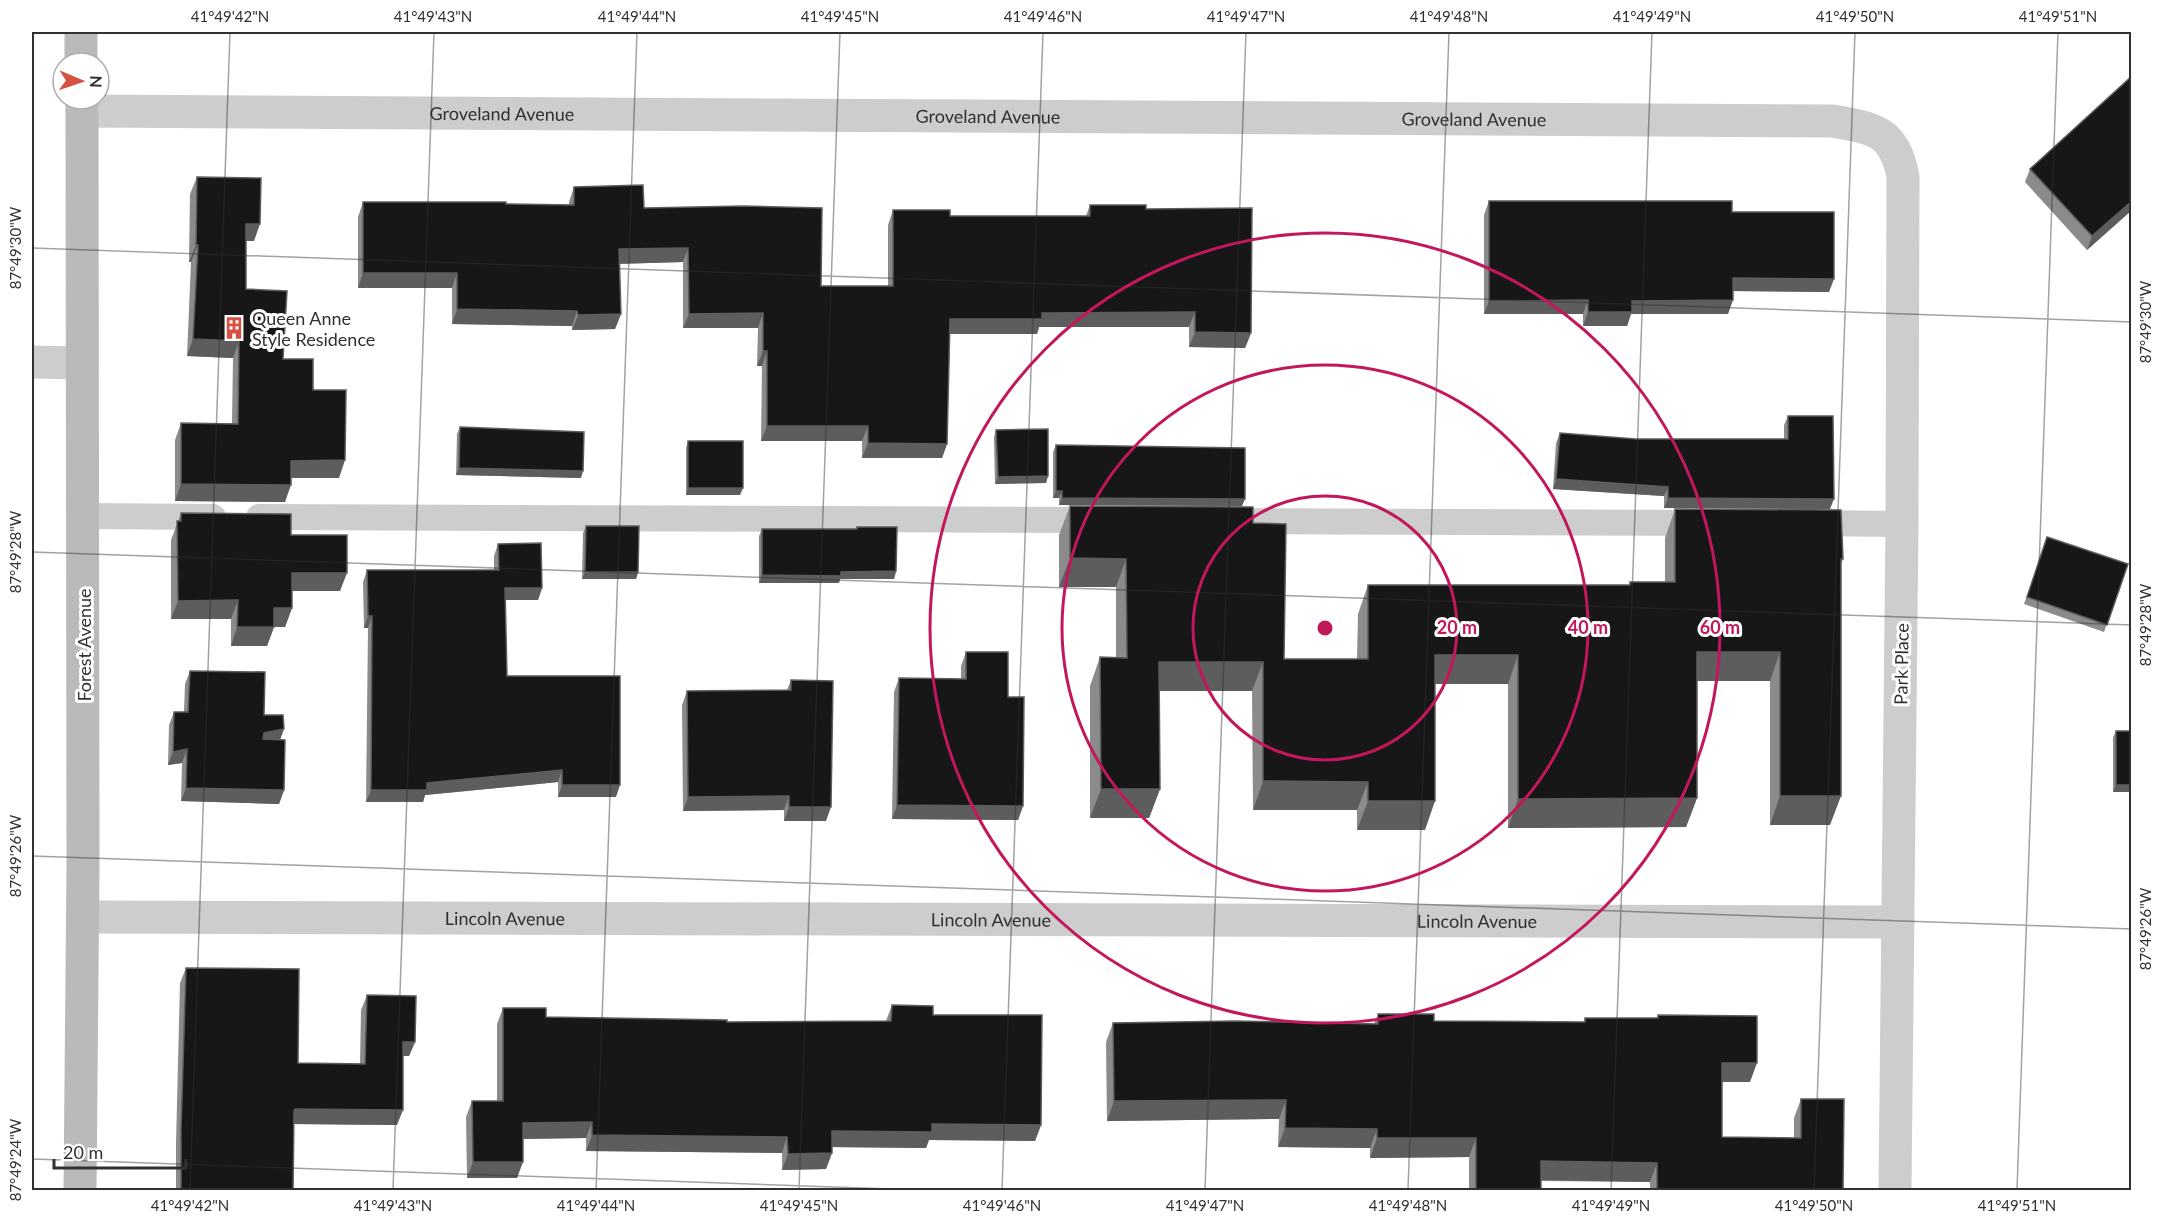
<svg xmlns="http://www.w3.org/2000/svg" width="2163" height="1222" viewBox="0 0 2163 1222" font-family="Lato,sans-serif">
	<rect width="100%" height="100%" fill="#fff"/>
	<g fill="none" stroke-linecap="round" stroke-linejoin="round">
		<path stroke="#cdcdcd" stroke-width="26" d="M84 516 213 517
			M259 517 1098 520
			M1219 521 1704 523
			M1807 523 1902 524"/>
		<g stroke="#cdcdcd" stroke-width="33">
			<path id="s1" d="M82 111 1832 121C1874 128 1895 131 1903 177L1902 524 1895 1190"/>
			<path d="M32 362 82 363"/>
			<path id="s2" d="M83 917 1898 922"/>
		</g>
		<path stroke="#bababa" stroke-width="33" d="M81 32V63
			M80 1190 83 865 82 99"/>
	</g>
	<path fill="#8b8b8b" d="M2030 169 2132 210 2087 250 2025 182Z
		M197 177 254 241H246V289L283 359 313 390 339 478H291L285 502 175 501V440L181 423 232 424 233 358 187 356 191 262H189L190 194Z
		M574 187 644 208 821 286H888V225L893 210 950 216H1086L1090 205 1146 209 1251 333 1245 348 1189 347V327H1039L1037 334H950L947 444 942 458H862V441H761L762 366H757L758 328H683V262L619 264 621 314 615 329 572 330V326L452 324V288H358V217L363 202 569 205V202Z
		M1489 201 1732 212 1829 292 1733 291 1728 314H1631L1627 326H1583V314H1484V215Z
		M1788 416 1830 509 1664 508V496L1553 489 1556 443 1560 433 1636 439H1784V425Z
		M460 427 581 478 456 475 457 434Z
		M996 430 1048 476 1046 483 995 484 994 437Z
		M688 441 740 495H686V448Z
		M1056 445 1242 506 1059 505V498H1053V452Z
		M1070 506 1253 523 1284 659H1357L1358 614 1368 585H1629L1630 582H1665V538L1675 509 1843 559 1841 565 1830 825H1770V681H1697V798L1686 827 1508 828V684H1435L1425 830H1357V810H1253L1252 691H1159L1160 789 1149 818H1090V686L1100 657H1116V587H1059V535Z
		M181 513 291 535 340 591H292V608L285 627H274L267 646H231V619H171V540Z
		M586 526 638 572 636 579H582L583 533Z
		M857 527 896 571 894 579H840L839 583H759V536L762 529H856Z
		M2047 537 2128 564 2104 632 2024 604Z
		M498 544 542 588 538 600H505L507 676 616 797H558V782L425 795 423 802H366L368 628H364L363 582 367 570H494V556Z
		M966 652 1008 697 1023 806 1018 820 892 819 894 692 899 678 961 679V666Z
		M190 671 264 715 280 740 284 790 279 804 181 801 182 763 168 765 169 725 174 712H184L185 684Z
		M791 680 826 821H784V810L683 811 682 705 687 691 787 690Z
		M2116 731H2132V792H2113V738Z
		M186 968 298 1063 360 1064 361 1010 367 995 415 1042 409 1056H403L397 1125 294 1124 293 1191H176V1144L180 983Z
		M892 1005 933 1015 1041 1125 1035 1141 929 1140 926 1148 832 1147V1153L826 1169 782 1170V1153L586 1151V1138L523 1139 517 1178H467L466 1117 472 1101H497V1024L503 1008 546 1017 727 1022 886 1021Z
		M1378 1014 1434 1021 1584 1022 1585 1018H1657L1658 1015 1750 1082H1722V1137L1794 1138V1118L1801 1099 1843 1191H1650V1182L1541 1181V1191H1469V1157L1370 1158V1148L1278 1147 1279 1119 1107 1121 1106 1042 1113 1023 1374 1024Z"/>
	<path fill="#5d5d5d" d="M2132 201V210L2087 250 2092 236Z
		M246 224H260L254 241H240Z
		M196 245H198L191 262H189Z
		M688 248 683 262 613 264 619 249Z
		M363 273H457L452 288H358Z
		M1733 278 1834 279 1829 292 1728 291Z
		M1588 300 1583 314H1484L1489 301Z
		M1733 300 1728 314H1631L1627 326H1583L1588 312 1632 301Z
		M457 309 577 311 572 326 452 324Z
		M1195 312 1189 327H1039L1037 334H944L950 319 1042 313Z
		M763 313 758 328H683L689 314Z
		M621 314 615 329 572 330 578 315Z
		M1195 332 1251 333 1245 348 1189 347Z
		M193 339 239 341 233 358 187 356Z
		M763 351H767L762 366H757Z
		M767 426H868L862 441H761Z
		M868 443 947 444 942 458H862Z
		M345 460 339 478H285L291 461Z
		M459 468 583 471 581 478 456 475Z
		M1048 476 1046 483 995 484 998 477Z
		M1556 479 1668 487 1664 496 1553 489Z
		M181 484 291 485 285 502 175 501Z
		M688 488H743L740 495H686Z
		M1056 491H1062L1059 498H1053Z
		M1062 498 1245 499 1242 506 1059 505Z
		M1668 498 1834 499 1830 509 1664 508Z
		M1070 558 1126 559 1116 587H1059Z
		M896 571 894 579H840L839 583H759L762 575 841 572Z
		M585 572H638L636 579H582Z
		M292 573H347L340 591H285Z
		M505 588H542L538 600H501Z
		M238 600 231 619H171L178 601Z
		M274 608H292L285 627H267Z
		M368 616H372L368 628H364Z
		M237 627H274L267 646H231Z
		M1697 652H1780L1770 681H1686Z
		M1435 655H1518L1508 684H1425Z
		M1159 662H1263L1252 691H1149Z
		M284 729 279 743 259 747 264 733Z
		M187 749 182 763 168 765 173 752Z
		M562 770 558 782 425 795 423 802H366L371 790 427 783Z
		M1263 781 1368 782 1357 810H1253Z
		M562 785H620L616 797H558Z
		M2116 785H2132V792H2113Z
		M186 788 284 790 279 804 181 801Z
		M1101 789H1160L1149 818H1090Z
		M789 796 784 810 683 811 688 797Z
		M1780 796H1841L1830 825H1770Z
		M1697 798 1686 827 1508 828 1518 799Z
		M1368 801H1435L1425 830H1357Z
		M897 805 1023 806 1018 820 892 819Z
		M789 807H831L826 821H784Z
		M403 1042H415L409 1056H398Z
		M1722 1063H1757L1750 1082H1715Z
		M1286 1100 1279 1119 1107 1121 1114 1101Z
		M295 1109 403 1110 397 1125 290 1124 289 1125Z
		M592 1122 586 1138 517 1139 523 1123Z
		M932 1124 1041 1125 1035 1141 929 1140 926 1148 826 1147 832 1131Z
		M1285 1128 1377 1129 1370 1148 1278 1147Z
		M592 1135 787 1137 782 1153 586 1151Z
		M1377 1138H1476L1469 1157 1370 1158Z
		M832 1153 826 1169 782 1170 788 1154Z
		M1541 1161 1657 1163 1650 1182 1534 1180Z
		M473 1162H523L517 1178H467Z"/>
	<path fill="#171717" stroke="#5d5d5d" stroke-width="1.5" d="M2132 76V201L2092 236 2030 169Z
		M197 177 261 178 260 224H246V289L287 291 283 359H313V390H346L345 460 291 461V485L181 484V423L238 424 239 341 193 339 198 245H196Z
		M643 185 644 208 743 206 822 208 821 286H893V210H950V216H1090V205H1146V209L1252 208 1251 333 1195 332V312L1042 313V319H950L947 444 868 443V426H767V351H763V313L689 314 688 248 619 249 621 314 578 315 577 311 457 309V273H363V202H506V204L574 205V187Z
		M1489 201H1732V212H1834V279L1733 278V300L1632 301V312H1588V300L1489 301Z
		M1788 416H1833L1834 499 1668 498V487L1556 479 1560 433 1636 439H1788Z
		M460 427 584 432 583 471 459 468Z
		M1048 429V476L998 477 996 430Z
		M688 441H743V488H688Z
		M1056 445 1245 448V499L1062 498V491H1056Z
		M1070 506 1253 507V523L1286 524 1284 659H1368V585H1630V582H1675V509L1841 510 1843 559H1841V796H1780V652H1697V798L1518 799V655H1435V801H1368V782L1263 781V662H1159L1160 789H1101L1100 657 1127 658 1126 559 1070 558Z
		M181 513 291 514V535H347V573H292V608H274V627H237L238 600 178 601 177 521H181Z
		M586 526H639L638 572H585Z
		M857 527H897L896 571 841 572V576L762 575V529H857Z
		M2047 537 2128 564 2107 625 2027 597Z
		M541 543 542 588H505L507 676H620V785H562V770L427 783V790H371L372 616H368L367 570H499L498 544Z
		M966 652H1008V697H1024L1023 806 897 805 899 678 966 679Z
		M190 671 265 672 264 715H283L284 729 264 733 263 739 285 740 284 790 186 788 187 749 173 752 174 712H188Z
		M791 680 833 681 831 807H789V796L688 797 687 691 791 690Z
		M2116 731H2132V785H2116Z
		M186 968 299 969 298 1063 365 1064 367 995 416 996 415 1042H403V1110L295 1109 294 1111 293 1191H181V1130Z
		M892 1005 933 1006V1015H1042L1041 1125 932 1124V1132L832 1131V1153L788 1154 787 1137 592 1135V1122L523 1123V1162H473L472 1101H503V1008H546V1017L727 1020V1022L891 1021Z
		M1378 1014H1434V1021L1585 1022V1018H1658V1015L1757 1016V1063H1722V1137L1801 1138V1099H1844L1843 1191H1657V1163L1541 1161V1191H1476V1138H1377V1129L1285 1128 1286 1100 1114 1101 1113 1023 1235 1021 1378 1024Z"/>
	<path fill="none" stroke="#303030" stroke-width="1.5" stroke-opacity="0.45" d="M32 248 2132 322M32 552 2132 625M32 856 2132 929M32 1159 921 1190M190 1190 230 32M393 1190 434 32M596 1190 637 32M799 1190 840 32M1002 1190 1043 32M1205 1190 1246 32M1408 1190 1449 32M1611 1190 1652 32M1814 1190 1855 32M2017 1190 2058 32"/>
	<g fill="none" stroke="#c2185b" stroke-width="3">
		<circle cx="1325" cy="628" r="132"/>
		<circle cx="1325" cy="628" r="263"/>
		<circle cx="1325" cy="628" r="395"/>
	</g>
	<defs>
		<g id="building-bare" transform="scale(1.8)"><path d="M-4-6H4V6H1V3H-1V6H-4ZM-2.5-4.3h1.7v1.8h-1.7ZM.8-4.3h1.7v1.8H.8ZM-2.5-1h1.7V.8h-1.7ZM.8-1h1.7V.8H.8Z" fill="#d65043" stroke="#fff" stroke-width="2.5" paint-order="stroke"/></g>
	</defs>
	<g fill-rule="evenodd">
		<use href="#building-bare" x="234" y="328"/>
	</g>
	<g text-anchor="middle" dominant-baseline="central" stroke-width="6" stroke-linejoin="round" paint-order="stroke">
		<g font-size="18" fill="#303030" stroke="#fff">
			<text stroke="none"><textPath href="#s1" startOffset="420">Groveland Avenue</textPath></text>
			<text stroke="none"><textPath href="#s1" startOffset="906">Groveland Avenue</textPath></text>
			<text stroke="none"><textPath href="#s1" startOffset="1392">Groveland Avenue</textPath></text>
			<text transform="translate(84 645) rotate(-90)">Forest Avenue</text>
			<text transform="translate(1901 664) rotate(-89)">Park Place</text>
			<text stroke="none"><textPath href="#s2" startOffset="422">Lincoln Avenue</textPath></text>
			<text stroke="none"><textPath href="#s2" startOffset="908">Lincoln Avenue</textPath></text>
			<text stroke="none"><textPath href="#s2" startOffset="1394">Lincoln Avenue</textPath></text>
		</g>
		<g font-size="18" fill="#303030" stroke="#fff" text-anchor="start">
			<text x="252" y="318">Queen Anne<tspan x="252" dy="21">Style Residence</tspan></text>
		</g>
	</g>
	<circle cx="1325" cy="628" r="9" fill="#c2185b" stroke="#fff" stroke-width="3"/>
	<g font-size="18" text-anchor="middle" font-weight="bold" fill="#c2185b" stroke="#fff" stroke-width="6" stroke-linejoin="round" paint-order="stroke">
		<text x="1457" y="634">20 m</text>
		<text x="1588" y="634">40 m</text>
		<text x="1720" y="634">60 m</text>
	</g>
	<rect width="2163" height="1222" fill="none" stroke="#ffffff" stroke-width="66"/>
	<g transform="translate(81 81) rotate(92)"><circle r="28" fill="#ffffff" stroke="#acacac" stroke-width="1.5"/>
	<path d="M0-4.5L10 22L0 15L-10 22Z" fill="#d65043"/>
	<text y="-9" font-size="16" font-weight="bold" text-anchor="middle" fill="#303030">N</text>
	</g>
	<path d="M54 1159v9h132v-9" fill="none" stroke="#303030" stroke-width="3"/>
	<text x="63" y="1159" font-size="18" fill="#303030" stroke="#ffffff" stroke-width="4.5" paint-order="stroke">20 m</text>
	<rect x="33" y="33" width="2097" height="1156" fill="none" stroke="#303030" stroke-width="2"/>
	<g font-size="15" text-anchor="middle" fill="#303030">
		<text x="230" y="22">41°49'42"N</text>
		<text x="433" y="22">41°49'43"N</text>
		<text x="637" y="22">41°49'44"N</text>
		<text x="840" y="22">41°49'45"N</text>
		<text x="1043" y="22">41°49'46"N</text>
		<text x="1246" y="22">41°49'47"N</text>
		<text x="1449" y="22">41°49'48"N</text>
		<text x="1652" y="22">41°49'49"N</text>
		<text x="1855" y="22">41°49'50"N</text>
		<text x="2058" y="22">41°49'51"N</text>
		<text transform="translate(16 248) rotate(-90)" y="5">87°49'30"W</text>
		<text transform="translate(2146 322) rotate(-90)" y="5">87°49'30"W</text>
		<text transform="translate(16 552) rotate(-90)" y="5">87°49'28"W</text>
		<text transform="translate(2146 625) rotate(-90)" y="5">87°49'28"W</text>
		<text transform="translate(16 856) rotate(-90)" y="5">87°49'26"W</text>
		<text transform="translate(2146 929) rotate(-90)" y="5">87°49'26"W</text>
		<text transform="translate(16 1160) rotate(-90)" y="5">87°49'24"W</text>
		<text x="190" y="1211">41°49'42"N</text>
		<text x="393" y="1211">41°49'43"N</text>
		<text x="596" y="1211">41°49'44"N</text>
		<text x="799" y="1211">41°49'45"N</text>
		<text x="1002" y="1211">41°49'46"N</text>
		<text x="1205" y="1211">41°49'47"N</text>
		<text x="1408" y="1211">41°49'48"N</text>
		<text x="1611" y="1211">41°49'49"N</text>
		<text x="1814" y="1211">41°49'50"N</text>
		<text x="2017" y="1211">41°49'51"N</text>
	</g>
</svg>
